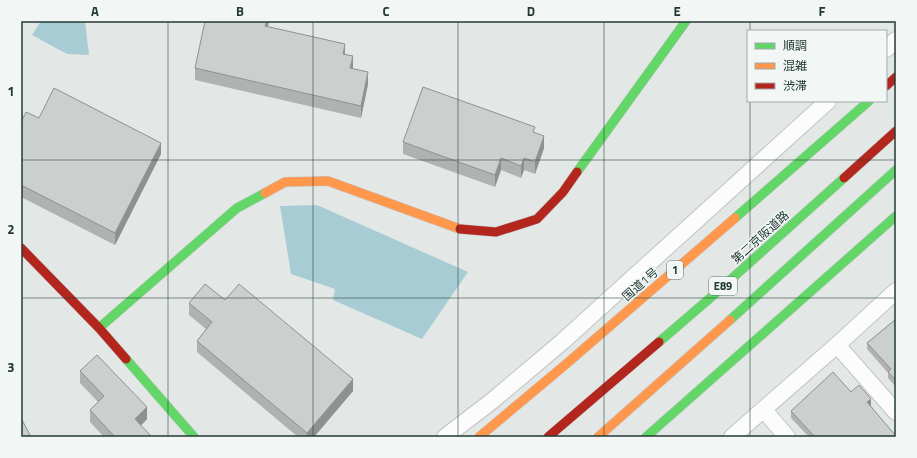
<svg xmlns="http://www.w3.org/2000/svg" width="917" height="458" viewBox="0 0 917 458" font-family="'Titillium Web','Noto Sans JP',sans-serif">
	<rect width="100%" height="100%" fill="#e3e8e6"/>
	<path fill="#a8ccd3" d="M41 21H85L89 55 67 54 32 35Z
		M317 205 468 272 422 339 333 300 335 289 291 274 280 206Z"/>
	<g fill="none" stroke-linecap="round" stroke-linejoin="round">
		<g stroke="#c0c5c3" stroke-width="18">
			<path id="street" d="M886 49 896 40
				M837 345 896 412
				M764 410 787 437
				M445 437 492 401 562 342 828 101
				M732 437 837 345 896 291"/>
		</g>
		<g stroke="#c0c6c3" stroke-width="10">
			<path id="fast" d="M577 172 686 21
				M735 218 869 101
				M730 320 896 170
				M99 328 237 208 265 193
				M659 342 709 299 844 178
				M126 359 194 437
				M646 437 896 216"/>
		</g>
		<g stroke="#c0c6c3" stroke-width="10">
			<path id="slow" d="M265 193 285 182 328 181 460 229
				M479 437 565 365 735 218
				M598 437 730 320"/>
		</g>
		<g stroke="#c0c6c3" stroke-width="10">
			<path id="jam" d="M886 86 896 77
				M844 178 896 131
				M460 229 496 232 537 219 563 192 577 172
				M21 248 99 328 126 359
				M548 437 659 342"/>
		</g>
		<use href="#street" stroke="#fbfcfb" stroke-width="16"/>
		<use href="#fast" stroke="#63d668" stroke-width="9"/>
		<use href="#slow" stroke="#ff974d" stroke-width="9"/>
		<use href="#jam" stroke="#b3261e" stroke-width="9"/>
	</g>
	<path fill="#afb2b1" d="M269 21 268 27 345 55 353 69 368 84 361 118 195 80V68Z
		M39 118 161 154 115 245 21 197V122Z
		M535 133 544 148 535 174 524 170 521 178 501 170 495 187 403 154V142Z
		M225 300 353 391 314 437H298L197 352V341L206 329 189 315V303Z
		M896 319V387L888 378V373L867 349V343Z
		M80 371 147 419 141 426 152 437H104L90 422V410L98 402 80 383Z
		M851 392 871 405 870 406 896 437H809L791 418V411Z"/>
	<path fill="#8e9190" d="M267 21H269L265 38V26Z
		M345 44V56L343 54Z
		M353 56V68L350 80V68Z
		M368 72V84L361 118V106Z
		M544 136V148L535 174V162Z
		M161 143V154L115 245V233Z
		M501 158V170L495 187V175Z
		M524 158V170L521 178V166Z
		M353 379V391L314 437H307V433Z
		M871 399V405L867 409V402Z
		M147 407V419L135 431V419Z"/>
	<path fill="#cbcfce" stroke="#8e9190" d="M205 21H267L265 26 345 44 343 54 353 56 350 68 368 72 361 106 195 68Z
		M423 87 535 127 533 132 544 136 535 162 524 158 521 166 501 158 495 175 403 142Z
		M54 88 161 143 115 233 21 185V122L26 112 39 118Z
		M205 284 225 300 239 284 353 379 307 433 197 341 212 322 189 303Z
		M896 319V380L888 372 891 369 867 343Z
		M97 355 147 407 135 419 152 437H115L90 410 104 396 80 371Z
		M833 372 851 392 859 385 871 399 867 402 896 436V437H815L791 411Z
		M21 418 30 435 27 436V437H21Z"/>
	<path fill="none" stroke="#233a34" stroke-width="1" stroke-opacity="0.55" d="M168 21V437M313 21V437M458 21V437M604 21V437M750 21V31M750 101V437M21 160H896M21 298H896"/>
	<g text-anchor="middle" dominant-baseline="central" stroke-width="3" stroke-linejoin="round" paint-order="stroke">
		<g fill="#f2f7f5" stroke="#61736e" stroke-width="1">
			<rect x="667" y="261" width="16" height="18" rx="3"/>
			<rect x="709" y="277" width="28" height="18" rx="3"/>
		</g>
		<g font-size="11" font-weight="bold" fill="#233a34">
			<text x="675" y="270">1</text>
			<text x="723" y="286">E89</text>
		</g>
		<g font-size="12" fill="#233a34" stroke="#f2f7f5">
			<text transform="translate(760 237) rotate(-42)">第二京阪道路</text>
			<text transform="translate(640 284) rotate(-41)">国道1号</text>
		</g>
	</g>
	<rect width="917" height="458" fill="none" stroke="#f2f7f5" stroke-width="44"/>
	<rect x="747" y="30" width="140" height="72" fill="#f2f7f5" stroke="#9faba8"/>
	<rect x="755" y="43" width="20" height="6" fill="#63d668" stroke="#9faba8"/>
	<text x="783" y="50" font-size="12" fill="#233a34">順調</text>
	<rect x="755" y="63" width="20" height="6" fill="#ff974d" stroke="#9faba8"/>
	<text x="783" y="70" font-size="12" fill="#233a34">混雑</text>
	<rect x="755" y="83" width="20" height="6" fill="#b3261e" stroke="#9faba8"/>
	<text x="783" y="90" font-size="12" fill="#233a34">渋滞</text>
	<rect x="22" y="22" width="873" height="414" fill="none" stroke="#233a34" stroke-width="1.5"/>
	<g font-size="13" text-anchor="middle" font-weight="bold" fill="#233a34">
		<text x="95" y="16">A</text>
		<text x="240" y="16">B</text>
		<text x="386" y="16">C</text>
		<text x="531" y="16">D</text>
		<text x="677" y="16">E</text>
		<text x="822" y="16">F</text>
		<text x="11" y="96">1</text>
		<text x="11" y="234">2</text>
		<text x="11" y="372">3</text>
	</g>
</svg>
